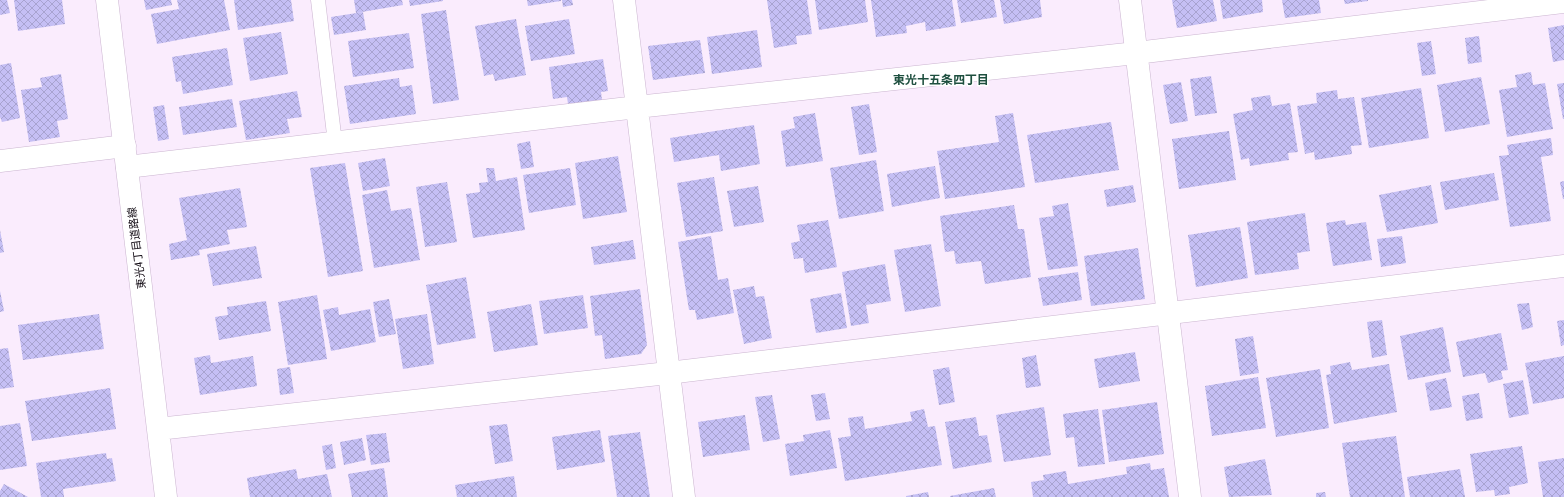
<svg xmlns="http://www.w3.org/2000/svg" width="1564" height="497" viewBox="0 0 1564 497" font-family="'Roboto Condensed','Noto Sans JP',sans-serif">
	<defs>
		<pattern id="building-cross-hatch" width="8" height="8" patternUnits="userSpaceOnUse"><rect width="8" height="8" fill="#c5bff4"/><path d="M0 0l8 8M0 8l8-8" fill="none" stroke="#a8a3d0"/></pattern>
	</defs>
	<rect width="100%" height="100%" fill="#faecfd"/>
	<path fill="url(#building-cross-hatch)" d="M0 0H7L10 13 0 15Z
		M14 0H62L65 24 18 31Z
		M144 0H171L172 5 146 10Z
		M177 0H224L230 30 157 44 151 14 179 9Z
		M234 0H291L294 21 238 30Z
		M354 0H402L403 5 356 13Z
		M409 0H443V1L410 6Z
		M527 0H561V1L528 6Z
		M562 0H572L573 5 563 7Z
		M767 0H807L812 34 796 36 797 44 774 48Z
		M815 0H865L868 22 819 30Z
		M871 0H952L956 26 926 31 925 22 906 26 907 33 876 37Z
		M957 0H994L997 17 961 23Z
		M1000 0H1040L1042 17 1004 24Z
		M1172 0H1213L1217 21 1177 28Z
		M1220 0H1262L1263 12 1223 19Z
		M1282 0H1319L1321 13 1285 18Z
		M1344 0H1368V1L1345 4Z
		M446 10 459 100 433 104 421 14Z
		M363 12 366 30 334 35 331 17Z
		M516 19 526 75 495 81 493 74 484 76 475 26Z
		M569 19 575 54 531 61 525 26Z
		M1564 25V60L1553 62 1548 28Z
		M757 30 762 67 712 74 707 37Z
		M281 32 288 74 250 81 243 38Z
		M409 33 414 68 353 77 348 41Z
		M1479 36 1482 62 1468 64 1465 38Z
		M700 40 705 73 653 80 648 46Z
		M1431 41 1436 74 1422 76 1417 43Z
		M227 48 233 85 183 94 181 81 176 82 172 57Z
		M603 59 608 91 601 92 602 100 568 104 567 97 553 99 549 67Z
		M11 63 20 118 2 122 0 117V65Z
		M1531 72 1533 85 1545 83 1553 129 1507 137 1499 90 1517 87 1515 75Z
		M61 74 68 119 57 121 60 137 29 142 21 90 42 87 40 78Z
		M1211 76 1217 113 1195 116 1190 79Z
		M1481 77 1490 124 1445 132 1437 85Z
		M399 78 400 87 412 85 416 114 350 124 344 86Z
		M1181 82 1188 121 1170 124 1163 85Z
		M1564 83V119H1563L1557 84Z
		M1421 88 1429 138 1369 148 1361 98Z
		M1337 90 1338 99 1354 97 1362 145 1351 146 1352 154 1315 160 1314 152 1305 154 1297 106 1317 103 1316 93Z
		M297 91 302 117 287 119 290 133 246 140 239 101Z
		M1270 95 1272 106 1290 103 1298 152 1288 153 1289 160 1250 166 1249 158 1241 160 1233 114 1253 110 1251 98Z
		M232 99 237 127 183 135 179 107Z
		M869 104 877 152 859 155 851 107Z
		M164 105 169 139 158 141 153 107Z
		M815 113 823 161 786 167 781 131 795 128 793 117Z
		M1013 113 1025 187 945 199 937 151 999 142 995 116Z
		M1111 122 1119 170 1035 183 1027 135Z
		M754 125 760 164 721 171 719 155 674 162 670 138Z
		M1229 131 1236 180 1179 189 1172 139Z
		M1551 138 1553 155 1541 157 1551 221 1510 227 1499 156 1509 155 1507 145Z
		M530 141 534 167 521 169 517 144Z
		M618 156 627 212 583 219 575 163Z
		M385 158 390 186 363 191 358 163Z
		M876 160 884 211 839 219 830 168Z
		M345 163 363 271 328 277 310 168Z
		M935 166 940 198 892 207 887 174Z
		M486 168H494L496 181 517 177 525 230 473 238 466 194 480 192 479 183 488 182Z
		M570 168 576 205 529 213 523 175Z
		M1494 173 1499 200 1445 210 1440 182Z
		M714 177 723 231 686 237 677 183Z
		M1564 181V199H1563L1560 182Z
		M447 182 457 242 425 247 416 187Z
		M1133 185 1136 202 1107 207 1104 190Z
		M1431 185 1438 223 1387 232 1379 195Z
		M758 186 764 222 734 227 727 191Z
		M240 188 247 227 227 230 230 244 199 250 200 255 171 260 169 244 187 240 179 198Z
		M387 190 391 211 411 208 420 260 374 268 362 195Z
		M1068 203 1078 266 1048 270 1039 218 1054 216 1052 206Z
		M1014 205 1018 229H1024L1031 277 985 284 981 261 956 264 954 251 945 252 940 216Z
		M1305 213 1310 251 1297 253 1299 269 1255 275 1247 222Z
		M828 220 837 267 805 273 803 258 794 259 791 243 800 241 797 225Z
		M1345 220 1346 225 1366 222 1372 260 1333 266 1326 223Z
		M1240 227 1248 278 1196 287 1188 235Z
		M0 230 4 252 0 253Z
		M711 236 718 280 728 278 734 313 697 320 695 310H689L678 242Z
		M1402 236 1406 263 1381 267 1377 239Z
		M633 240 636 259 594 265 591 247Z
		M931 244 941 306 905 312 894 250Z
		M256 246 262 278 213 286 207 254Z
		M1138 248 1145 299 1091 306 1084 256Z
		M885 264 891 301 866 305 869 323 851 326 842 272Z
		M1078 272 1082 300 1043 306 1038 278Z
		M466 277 476 338 437 345 426 285Z
		M754 286 756 297 764 296 772 338 744 344 733 290Z
		M640 289 647 345 641 354 605 359 602 335 595 336 590 296Z
		M0 291 4 311 0 312Z
		M841 293 847 328 816 333 810 299Z
		M317 295 327 359 288 365 278 302Z
		M583 295 588 328 544 334 539 301Z
		M389 299 396 334 379 337 373 302Z
		M266 301 271 331 219 340 215 317 228 315 227 307Z
		M1529 303 1533 327 1522 330 1517 304Z
		M531 304 538 345 494 352 487 312Z
		M338 307 339 315 370 309 376 342 331 351 323 310Z
		M99 314 104 349 23 360 18 325Z
		M427 314 434 364 403 369 395 319Z
		M1382 320 1387 355 1372 358 1367 322Z
		M1564 320V345L1561 346 1557 321Z
		M1443 327 1451 372 1408 380 1400 336Z
		M1501 333 1508 370 1501 371 1503 379 1488 383 1485 373 1463 377 1456 342Z
		M1253 336 1259 373 1240 376 1235 339Z
		M8 348 14 387 0 389V349Z
		M1135 352 1140 381 1099 388 1094 359Z
		M210 355 211 363 253 356 257 386 200 395 194 358Z
		M1036 355 1041 386 1026 388 1022 358Z
		M1564 356V398L1533 404 1525 363Z
		M1350 362 1352 370 1389 364 1397 412 1334 424 1326 375 1331 374 1330 366Z
		M290 367 294 393 280 395 277 369Z
		M949 367 955 402 939 405 933 370Z
		M1320 369 1329 428 1276 437 1266 378Z
		M1258 377 1266 428 1212 436 1205 386Z
		M1446 378 1452 407 1430 411 1425 383Z
		M1523 380 1529 414 1509 418 1503 384Z
		M110 388 116 429 32 441 25 401Z
		M825 393 830 419 816 421 811 395Z
		M1479 393 1483 418 1466 421 1462 396Z
		M772 395 780 439 763 442 755 397Z
		M1157 402 1164 454 1109 462 1102 410Z
		M1044 407 1051 455 1004 462 996 415Z
		M924 409 928 427 935 426 942 465 845 481 838 438 851 436 848 418 863 416 865 429 912 421 910 412Z
		M1098 409 1105 464 1078 467 1074 437 1066 438 1063 414Z
		M745 415 750 450 703 457 698 422Z
		M976 417 979 436 987 435 992 462 953 469 945 422Z
		M20 423 27 466 0 470V426Z
		M507 424 513 461 495 464 489 426Z
		M600 430 605 462 557 470 552 437Z
		M830 430 837 468 790 476 785 444 804 441 803 435Z
		M640 432 650 497H617L608 436Z
		M386 433 390 462 371 465 366 435Z
		M1396 436 1405 497H1350L1342 443Z
		M362 438 366 460 344 465 340 442Z
		M332 444 336 468 326 470 322 446Z
		M1522 446 1528 483 1509 487 1510 494 1495 496 1494 490 1476 492 1470 454Z
		M106 453 107 459 112 458 116 481 63 489 64 497H41L36 463Z
		M1564 458V497H1543L1538 462Z
		M1265 459 1272 495 1229 497 1224 467Z
		M1150 463 1151 470 1164 468 1169 497H1033L1031 482 1044 480 1043 475 1066 471 1068 484 1127 474 1126 467Z
		M384 468 388 497H352L348 474Z
		M296 469 298 479 327 474 332 497H250L247 478Z
		M1460 469 1465 497H1410L1407 477Z
		M514 476 517 497H457L455 485Z
		M4 484 28 497H0V491Z
		M994 488 996 497H950V496Z
		M928 492 929 497H906V496Z
		M1325 492 1326 497H1316V493Z"/>
	<g fill="none" stroke-linecap="round" stroke-linejoin="round">
		<g stroke="#cbb5d0" stroke-width="15">
			<path id="service" d="M318 0 335 143"/>
		</g>
		<g stroke="#cbb5d0" stroke-width="23">
			<path id="minor" d="M624 0 684 497
				M1130 0 1190 497
				M0 161 125 146
				M127 167 637 107 1136 53 1564 2"/>
		</g>
		<g stroke="#cbb5d0" stroke-width="23">
			<path id="tertiary" d="M107 0 166 497
				M158 429 668 373 1564 266"/>
		</g>
		<use href="#service" stroke="#fff" stroke-width="14"/>
		<use href="#minor" stroke="#fff" stroke-width="22"/>
		<use href="#tertiary" stroke="#fff" stroke-width="22"/>
	</g>
	<g text-anchor="middle" dominant-baseline="central" stroke-width="3" stroke-linejoin="round" paint-order="stroke">
		<g font-size="11" fill="#120b14" stroke="#fff">
			<text transform="translate(137 248) rotate(-97)">東光4丁目道路線</text>
		</g>
		<g font-size="12" font-weight="bold" fill="#1e4f3f" stroke="#fff">
			<text x="941" y="80">東光十五条四丁目</text>
		</g>
	</g>
</svg>
